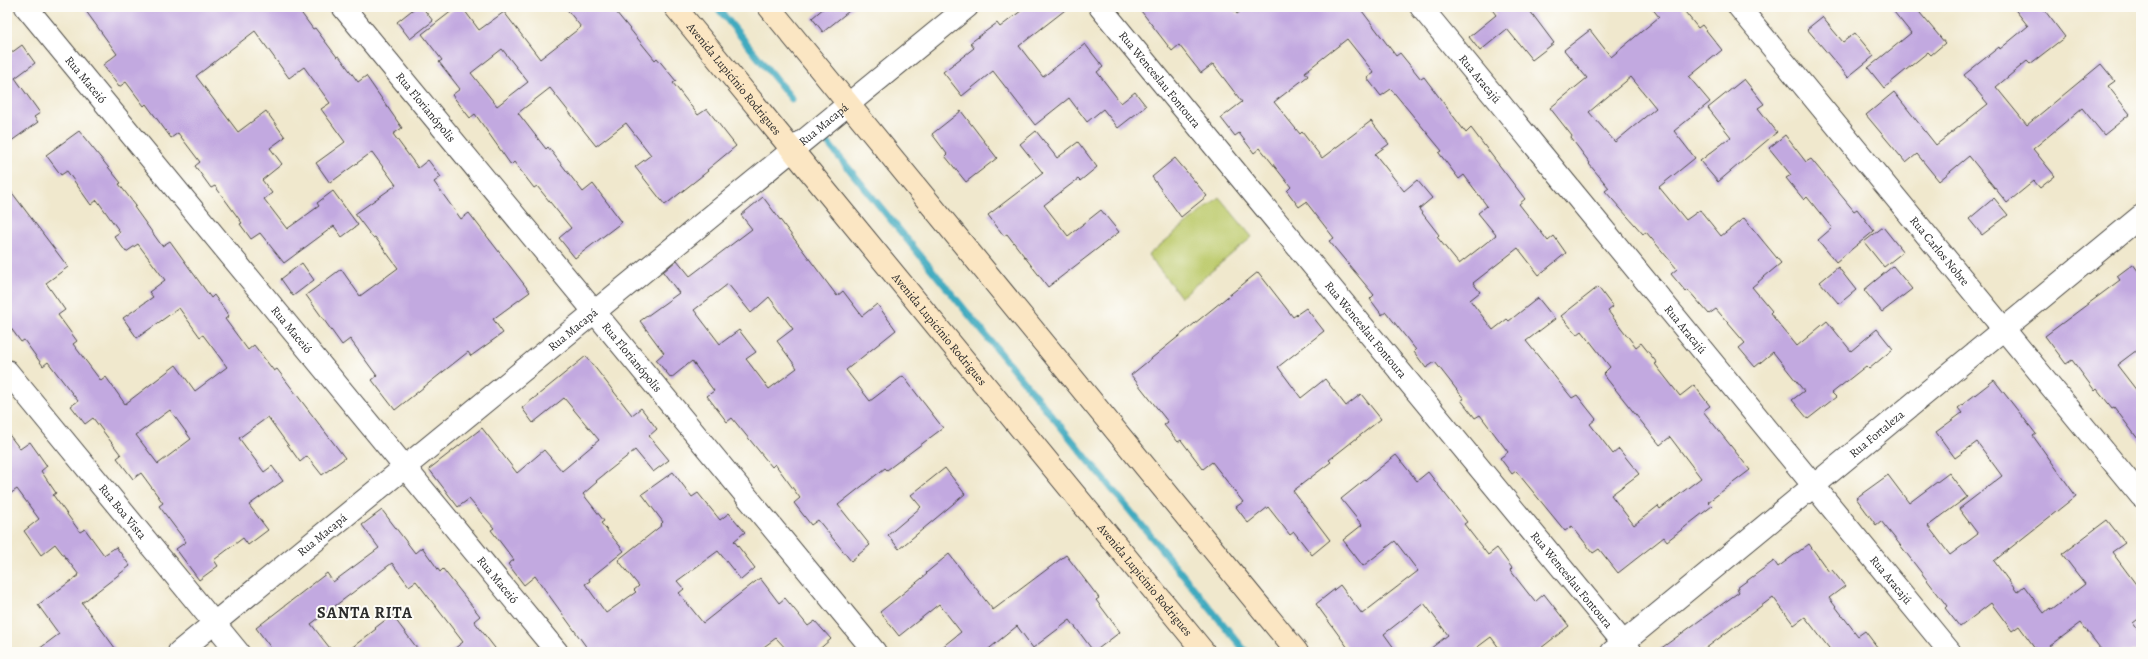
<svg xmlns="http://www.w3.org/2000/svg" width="2148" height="659" viewBox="0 0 2148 659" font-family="Alegreya,serif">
	<rect width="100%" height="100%" fill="#fdfcf7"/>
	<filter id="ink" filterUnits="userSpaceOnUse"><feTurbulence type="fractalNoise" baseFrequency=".025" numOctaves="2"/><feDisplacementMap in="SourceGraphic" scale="8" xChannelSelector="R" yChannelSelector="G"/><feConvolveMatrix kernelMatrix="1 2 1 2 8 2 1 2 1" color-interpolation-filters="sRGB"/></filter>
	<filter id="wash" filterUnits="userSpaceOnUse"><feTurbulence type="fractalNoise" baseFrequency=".012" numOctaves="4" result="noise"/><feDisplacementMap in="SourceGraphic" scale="16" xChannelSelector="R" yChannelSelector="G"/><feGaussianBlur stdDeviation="0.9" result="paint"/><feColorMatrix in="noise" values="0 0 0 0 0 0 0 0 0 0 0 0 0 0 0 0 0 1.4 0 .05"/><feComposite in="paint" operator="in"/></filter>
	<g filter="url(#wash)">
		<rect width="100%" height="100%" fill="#f0e8cd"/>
		<path fill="#bdcb6d" stroke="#747b4c" d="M1219 197 1252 237 1181 297 1148 255Z"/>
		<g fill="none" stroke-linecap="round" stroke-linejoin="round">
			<path stroke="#3faabf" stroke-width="7" d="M717 7 792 99
				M827 142 1246 652"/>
		</g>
		<g id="blocks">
			<path fill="#c2a9e0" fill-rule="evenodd" d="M83 7H297L313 29 315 28 337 57 339 56 358 82 366 76 402 128 393 134 418 168 428 160 441 177 434 182 461 219 469 213 530 292 493 319 503 333 471 356 468 352 395 410 372 380 377 376 350 339 342 345 306 295 341 269 360 296 398 268 375 237 373 238 355 214 396 185 372 152 330 183 316 163 345 142 321 109 330 103 304 67 289 78 255 31 196 76 238 132 266 111 285 137 270 148 282 164 262 180 272 193 264 199 287 229 319 206 317 203 333 191 358 225 342 237 334 226 284 263 260 233 251 239 240 224 242 223 215 186 211 188 195 166 200 162 178 133 171 138 146 104 144 106 126 82 119 87 103 65 117 54Z
				M416 7H422L433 21 410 39 397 22Z
				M457 7H462L479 30 504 12 540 59 581 27 565 7H612L655 60 657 58 676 81 673 83 698 115 707 109 736 146 707 170 708 171 665 205 635 167 651 155 626 123 596 146 550 88 518 113 546 149 548 147 583 192 593 184 622 222 575 258 559 238 571 228 537 186 534 188 514 162 511 165 475 114 470 118 452 95 460 89 439 62 442 60 422 34ZM502 49 528 82 497 106 471 73Z
				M825 7H854L823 32 812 18Z
				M1026 7H1069L1019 46 1043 77 1085 44 1103 67 1097 72 1121 103 1135 92 1146 106 1118 128 1103 109 1087 122 1069 98 1035 125 993 71 962 96 943 72 974 48 970 43 997 23 1000 27Z
				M1138 7H1231L1237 14 1246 7H1359L1396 56 1400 53 1421 79 1424 77 1466 133 1471 128 1525 199 1519 204 1548 241 1554 236 1566 253 1539 275 1518 248 1473 283 1480 292 1470 300 1493 330 1507 319 1509 321 1538 298 1555 319 1526 341 1572 398 1577 395 1596 419 1590 424 1613 454 1619 449 1639 474 1611 495 1634 525 1658 506 1660 509 1701 478 1670 437 1660 445 1603 374 1610 367 1582 331 1577 335 1561 316 1598 287 1613 307 1608 311 1636 347 1641 343 1657 363 1655 364 1680 396 1694 385 1710 406 1703 411 1750 470 1708 502 1712 506 1667 541 1664 537 1618 573 1599 549 1593 553 1572 526 1565 531 1516 471 1512 474 1500 458 1508 452 1480 415 1475 418 1461 400 1464 399 1435 362 1426 368 1414 352 1416 350 1386 312 1382 315 1370 299 1374 295 1329 241 1334 238 1306 202 1299 207 1287 191 1291 187 1260 148 1254 153 1239 133 1235 136 1221 118 1242 102 1213 64 1201 73 1179 45 1172 51ZM1347 39 1374 73 1367 78 1381 96 1391 89 1442 151 1439 153 1459 179 1464 175 1487 206 1478 213 1496 235 1459 264 1437 237 1439 235 1419 209 1432 198 1417 180 1404 191 1375 154 1389 144 1371 121 1322 158 1302 132 1300 134 1274 102 1308 76 1305 72Z
				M1490 7H1527L1554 43 1532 60 1507 29 1480 51 1469 37 1496 15Z
				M1651 7H1681L1698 28 1702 25 1722 50 1689 77 1710 102 1674 131 1695 158 1659 187 1686 220 1700 210 1721 236 1744 218 1781 263 1752 287 1772 311 1770 313 1797 346 1827 321 1851 351 1877 329 1893 349 1869 369 1866 366 1832 393 1836 397 1808 419 1792 400 1804 391 1773 352 1755 367 1739 348 1745 343 1716 309 1709 314 1688 290 1686 292 1671 274 1677 269 1646 232 1643 234 1605 191 1609 188 1589 164 1590 163 1571 138 1572 136 1550 108 1587 78 1564 50 1590 30 1611 57 1659 17ZM1631 77 1656 108 1615 142 1589 112Z
				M1890 7H1915L1945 43 1931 55 1928 52 1884 88 1868 68 1911 33Z
				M2013 7H2042L2065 37 2030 64 2027 61 1996 87 2027 125 2101 64 2115 81 2108 86 2130 114 2104 135 2082 108 2033 149 2055 176 2040 188 2034 181 2007 203 1969 156 1939 181 1917 154 1906 163 1866 115 1894 92 1936 145 1988 104 1964 75 1999 47 2000 49 2028 26Z
				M1822 17 1843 42 1855 33 1874 56 1848 77 1807 29Z
				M22 45 35 63 15 78 40 113 34 117 38 122 7 144V56Z
				M1744 79 1764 104 1758 108 1777 132 1718 182 1700 161 1731 137 1708 108Z
				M961 111 997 158 966 182 945 156 947 154 932 134Z
				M79 131 121 183 119 184 136 206 134 207 162 246 170 241 211 298 214 295 229 316 225 319 248 350 254 345 274 371 277 369 345 458 322 475 307 456 300 462 268 417 239 438 264 472 272 466 283 481 249 505 268 530 248 545 243 538 214 560 218 566 199 580 176 549 186 542 159 506 163 503 141 473 133 479 117 458 121 455 93 418 85 424 71 406 78 401 48 362 43 366 24 340 21 342 7 323V186L68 267 46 283 65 310 58 315 77 341 73 344 101 381 106 377 125 404 176 365 195 391 227 367 203 335 200 337 179 308 137 338 123 318 153 297 149 292 165 280 138 244 126 252 114 236 120 232 97 200 91 205 67 171 61 175 46 155ZM170 410 191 439 158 464 136 435Z
				M1036 131 1057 158 1078 142 1097 167 1080 181 1078 179 1044 205 1068 236 1101 210 1119 232 1048 287 1007 234 1004 236 988 215 1043 173 1020 144Z
				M1785 135 1806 162 1811 159 1854 211 1857 209 1874 231 1836 262 1818 240 1832 228 1807 197 1804 200 1786 178 1791 175 1769 148Z
				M1175 158 1207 196 1181 217 1152 177Z
				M763 197 837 296 843 291 862 316 877 304 896 330 846 370 870 401 903 376 943 428 887 470 885 468 838 505 870 545 851 561 818 520 811 525 794 503 800 498 775 464 772 467 732 418 727 422 707 396 714 391 692 361 671 378 656 360 664 353 640 321 679 293 663 272 677 260 690 276 752 229 741 215ZM728 284 751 313 769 297 793 329 777 341 797 368 769 389 746 359 756 352 739 330 720 344 694 310Z
				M1994 198 2008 215 1982 235 1969 219Z
				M1883 227 1903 252 1884 267 1864 242Z
				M302 263 314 280 293 296 281 279Z
				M2133 264 2141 275V347L2117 365 2141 396V443L2114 407 2112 408 2097 389 2095 391 2072 360 2066 364 2045 336 2120 280 2117 276Z
				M1893 266 1912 289 1882 312 1864 290Z
				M1838 267 1856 290 1839 304 1820 282Z
				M1258 272 1293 317 1306 308 1324 331 1278 367 1301 398 1325 379 1346 406 1361 394 1381 419 1329 460 1331 462 1293 491 1330 540 1312 555 1294 532 1290 535 1268 507 1248 523 1236 507 1243 502 1212 462 1203 469 1181 440 1178 442 1164 425 1168 422 1131 375Z
				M586 356 632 415 641 408 657 429 649 436 669 460 653 472 635 450 596 481 597 482 583 494 604 521 601 523 624 551 589 579 590 581 585 584 606 613 636 592 634 590 639 586 618 560 662 525 661 524 663 522 642 494 673 472 692 497 698 493 720 520 729 513 745 532 734 541 755 568 741 580 718 551 677 581 684 589 679 593 703 623 760 578 779 603 785 598 808 626 815 621 831 639 816 652H789L776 638 757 652H590L535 576 524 585 508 564 514 560 491 530 494 528 469 499 458 507 429 469 482 428 517 473 544 450 562 471 599 440 564 398 533 423 522 408Z
				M1994 380 2036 434 2033 436 2076 496 1994 561 2017 592 2024 586 2044 613 2050 608 2051 610 2085 584 2062 554 2107 520 2125 543 2112 552 2141 591V617L2133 623 2141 634V652H2103L2081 623 2042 652H2038L2019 626 2012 631 1991 603 1960 627 1945 608 1947 606 1897 541 1881 521 1876 525 1856 498 1888 475 1909 503 1949 473 1967 497 1928 526 1950 555 1978 534 1959 509 2002 476 1977 442 1955 458 1936 432 1962 413 1958 408Z
				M7 432 20 449 30 442 47 466 41 471 56 493 53 495 80 532 85 529 104 555 116 547 130 566 82 603 118 652H35L59 634 38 605 79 575 55 544 41 555 24 531 39 519 17 489 7 496Z
				M1396 455 1417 481 1428 472 1467 522 1464 524 1488 555 1497 548 1512 568 1510 570 1535 602 1544 594 1569 626 1536 652H1502L1491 637 1471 652H1426L1448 635 1424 603 1384 634 1397 652H1351L1316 604 1340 585 1362 614 1418 571 1395 541 1363 566 1343 540 1362 525 1341 499Z
				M945 468 965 494 899 549 888 535 921 507 911 495Z
				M382 510 415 553 422 547 440 572 443 569 480 616 474 621 498 652H450L463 642 416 581 409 586 392 563 311 624 333 652H274L256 628 327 573 333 582 379 548 362 525Z
				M1809 544 1829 572 1832 570 1845 586 1829 598 1858 636 1865 631 1881 652H1832L1805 617 1794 625 1773 597 1701 652H1656L1739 592 1737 588 1774 561 1778 567Z
				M949 554 993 610 1066 555 1099 598 1096 600 1120 632 1094 652 1070 620 1033 648 1017 626 985 652H936L961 632 939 604 899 636 880 612 927 574 926 573Z
				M392 615 420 652H346L376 629 375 628Z"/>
		</g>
	</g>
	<g filter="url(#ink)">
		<use href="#blocks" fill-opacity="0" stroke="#494743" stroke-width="1"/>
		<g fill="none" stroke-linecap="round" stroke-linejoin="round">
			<g stroke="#494743" stroke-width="24">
				<g id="street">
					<path id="s1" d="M26 7 557 652"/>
					<path id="s2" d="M343 7 875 652"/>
					<path id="s3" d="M1100 7 1631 652"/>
					<path id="s4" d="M1421 7 1950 652"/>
					<path id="s5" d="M1739 7 2141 496"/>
					<path id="s6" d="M7 371 238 652"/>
					<path id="s7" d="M179 652 967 7"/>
					<path id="s8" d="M1612 652 2141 216"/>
				</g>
			</g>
			<g stroke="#494743" stroke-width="24">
				<g id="secondary">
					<path id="s9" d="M675 7 1204 652"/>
					<path d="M769 7 1297 652"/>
				</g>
			</g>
			<use href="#street" stroke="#fff" stroke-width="22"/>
			<use href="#secondary" stroke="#fbe6c3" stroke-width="22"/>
		</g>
	</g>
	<g text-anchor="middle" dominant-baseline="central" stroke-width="4" stroke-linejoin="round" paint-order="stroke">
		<g font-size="12" fill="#2b2b2b" stroke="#fdfcf7">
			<text stroke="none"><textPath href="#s1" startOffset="94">Rua Maceió</textPath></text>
			<text stroke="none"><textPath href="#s9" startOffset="93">Avenida Lupicínio Rodrigues</textPath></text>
			<text stroke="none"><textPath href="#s3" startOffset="94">Rua Wenceslau Fontoura</textPath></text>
			<text stroke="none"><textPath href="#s4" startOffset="93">Rua Aracajú</textPath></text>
			<text stroke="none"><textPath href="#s2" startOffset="130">Rua Florianópolis</textPath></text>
			<text stroke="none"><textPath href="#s7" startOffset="833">Rua Macapá</textPath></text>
			<text stroke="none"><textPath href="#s5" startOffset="316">Rua Carlos Nobre</textPath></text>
			<text stroke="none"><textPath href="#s1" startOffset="418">Rua Maceió</textPath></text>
			<text stroke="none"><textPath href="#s7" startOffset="509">Rua Macapá</textPath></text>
			<text stroke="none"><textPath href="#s4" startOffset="417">Rua Aracajú</textPath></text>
			<text stroke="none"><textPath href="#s9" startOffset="417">Avenida Lupicínio Rodrigues</textPath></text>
			<text stroke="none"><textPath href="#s3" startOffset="418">Rua Wenceslau Fontoura</textPath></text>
			<text stroke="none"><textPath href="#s2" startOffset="454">Rua Florianópolis</textPath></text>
			<text stroke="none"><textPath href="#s8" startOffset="343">Rua Fortaleza</textPath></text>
			<text stroke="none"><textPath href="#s6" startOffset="182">Rua Boa Vista</textPath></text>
			<text stroke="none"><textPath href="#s7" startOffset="185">Rua Macapá</textPath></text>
			<text stroke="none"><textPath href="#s1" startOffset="742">Rua Maceió</textPath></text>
			<text stroke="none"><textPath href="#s9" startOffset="741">Avenida Lupicínio Rodrigues</textPath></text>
			<text stroke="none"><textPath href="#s3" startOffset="742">Rua Wenceslau Fontoura</textPath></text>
			<text stroke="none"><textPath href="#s4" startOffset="741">Rua Aracajú</textPath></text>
		</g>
		<g font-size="16" font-weight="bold" letter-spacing="1" fill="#2b2b2b" stroke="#fdfcf7">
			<text x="365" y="613">SANTA RITA</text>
		</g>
	</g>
	<rect width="2148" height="659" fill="none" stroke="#fdfcf7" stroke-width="24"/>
</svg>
